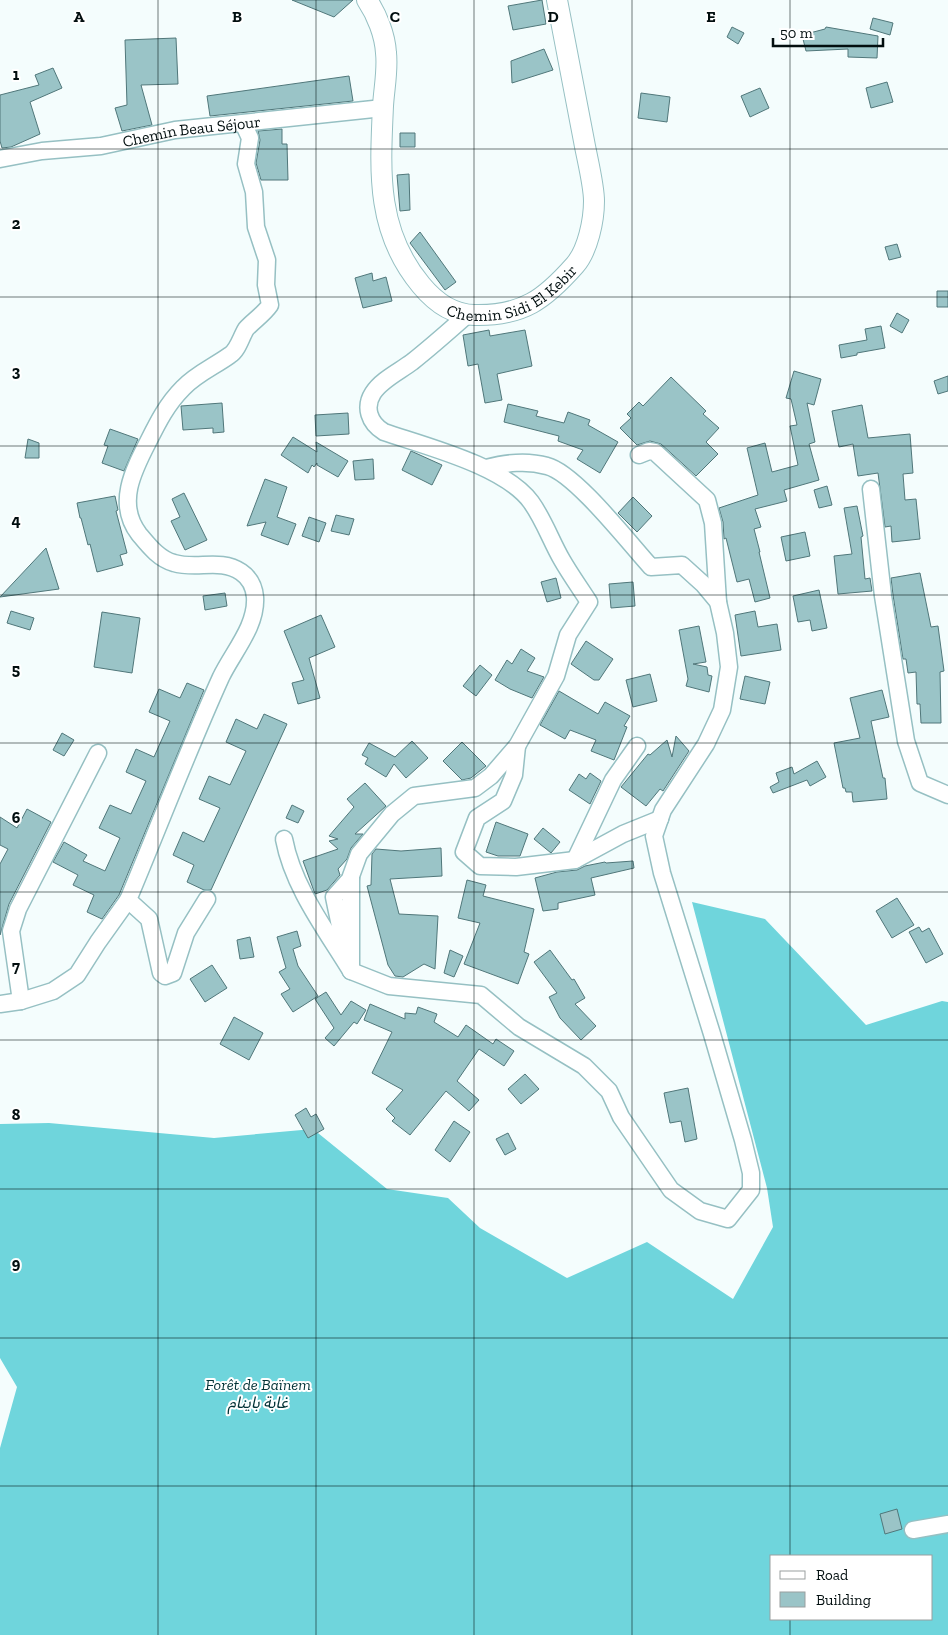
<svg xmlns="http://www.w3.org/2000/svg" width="948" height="1635" viewBox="0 0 948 1635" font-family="'Zilla Slab','Noto Sans Arabic',serif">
	<rect width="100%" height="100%" fill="#f4fdfd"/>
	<path fill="#6fd5dc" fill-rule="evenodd" d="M692 902 765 919 866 1025 942 1001 948 1002V1635H0V1448L17 1387 0 1358V1124L49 1123 214 1138 313 1129 387 1189 448 1198 480 1228 567 1278 647 1242 733 1299 773 1227 767 1188ZM772 1556H932V1619H772Z"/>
	<path fill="#9ac4c7" stroke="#50777a" d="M292 0H353L334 17Z
		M542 0 546 24 513 30 508 6Z
		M873 18 893 23 890 35 870 29Z
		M732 27 744 33 738 44 727 37Z
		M826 27 878 36 877 58 848 57V49L806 51 802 35 825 29Z
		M176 38 178 84 141 85 152 125 122 131 115 108 127 105 125 40Z
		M544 49 553 70 512 83 511 61Z
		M53 68 62 88 30 102 40 134 11 147 2 148 0 141V95L39 85 35 75Z
		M349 76 353 101 210 116 207 96Z
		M887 82 893 102 871 108 866 88Z
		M760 88 769 108 750 117 741 96Z
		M641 93 670 97 667 122 638 118Z
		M282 129V144H287L288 180H261L256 163 260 140 258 131Z
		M400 133H415V147H400Z
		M409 174 410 210 400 211 397 175Z
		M420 232 456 282 445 290 410 243Z
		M897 244 901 257 889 260 885 247Z
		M372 273 373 281 386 277 392 301 363 308 355 278Z
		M937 291H948V307H937Z
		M897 313 909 320 902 333 890 326Z
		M881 326 885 348 857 353V355L841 358 839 345 867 340 865 329Z
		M489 330 490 336 525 330 532 366 497 374 502 400 485 403 478 364 468 366 463 335Z
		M794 371 821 379 814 405 807 403 815 442 809 444 819 480 784 490 787 501 755 509 761 527 754 529 760 552H759L770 598 755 602 749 579 737 582 726 538 724 539 723 522 719 508 758 495 747 448 765 443 772 472 798 465 790 426 797 425 791 399 786 398Z
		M948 376V391L938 394 934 381Z
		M671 377 706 411 703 414 719 428 706 442 718 454 696 476 661 444 650 441 637 445 620 428 631 418 627 414 639 402 643 406Z
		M222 403 224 432 213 433V428L183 430 181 406Z
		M508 404 538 411 536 416 564 423 568 412 590 420 588 425 618 442 600 473 577 459 583 450 558 441 559 436 504 422Z
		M862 405 868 438 910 434 913 473 903 474 905 500 916 499 920 539 892 542 891 526 885 527 878 473 858 476 853 444 839 447 832 411Z
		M348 413 349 434 316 436 315 415Z
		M110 429 138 439 124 471 102 463 108 446 104 445Z
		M293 437 317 452 316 442 348 461 338 477 317 465V463L314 467 312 465 308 473 281 455Z
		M28 439 39 443V458H25Z
		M411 451 442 465 432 485 402 470Z
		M373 459 374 479 355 480 353 461Z
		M265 479 287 487 277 517 296 524 288 545 261 535 266 522 247 526Z
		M827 486 832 505 819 508 814 490Z
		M184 493 207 540 185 550 171 521 180 517 172 499Z
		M115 496 118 510 116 511 127 553 120 555 123 565 97 572 90 544 88 545 81 518H80L77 503Z
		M633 497 652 516 637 532 618 513Z
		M857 506 863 536 861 537 865 579 870 578 872 591 838 594 834 556 852 554 844 508Z
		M336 515 354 519 349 535 331 531Z
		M309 517 326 523 319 542 302 536Z
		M805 532 810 556 786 561 781 537Z
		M46 548 59 589 0 597Z
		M920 573 931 627 938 626 944 671 940 672 941 723H921L920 704H917L916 672 908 673 906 659H903L893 595 891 578Z
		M556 578 561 598 547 602 541 582Z
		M633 582 635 606 611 608 609 584Z
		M819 590 827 628 812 631 810 620 798 622 793 596Z
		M225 593 227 606 205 610 203 596Z
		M11 611 34 618 30 630 7 623Z
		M755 611 758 627 777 624 781 650 741 656 735 615Z
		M102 612 140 618 132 673 94 667Z
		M321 615 335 647 309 658 320 698 298 704 292 683 304 680 284 631Z
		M699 626 706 662 693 664 707 667 708 675 712 676 709 692 686 686 688 679 679 630Z
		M586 641 613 659 599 680H594L571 664Z
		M521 649 535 658 527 671 544 677 532 698 510 689 495 680 507 660 512 664Z
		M480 665 492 675 476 696 463 686Z
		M650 674 657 701 633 707 626 680Z
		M745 676 770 682 765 704 740 699Z
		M187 683 204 690 119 895 102 919 87 912 94 895 73 885 78 875 53 862 64 842 87 855 83 861 105 871 120 838 99 828 110 805 131 814 146 781 126 772 136 749 154 757 170 721 149 712 159 689 180 698Z
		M882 690 889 717 871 721 883 778H885L887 799 853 802 852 792H846L845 788H843L834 743 860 738 850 698Z
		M559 691 598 714 605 702 630 716 624 726 627 727 614 760 591 751 596 740 570 730 565 739 540 725Z
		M264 714 287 724 211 890H204L187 882 194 865 173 855 183 832 204 842 220 808 199 799 209 776 230 785 246 751 226 742 236 719 257 729Z
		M62 733 74 740 64 756 53 750Z
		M676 736 689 751 663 791 660 789 646 806 621 787 648 754 650 755 667 740 672 757Z
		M412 741 428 758 406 778 394 764 386 777 365 764 368 758 362 755 369 743 395 757Z
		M462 742 486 766 471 778 462 780 443 761Z
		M817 761 826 777 810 786 807 780 773 793 770 787 779 782 776 773 792 767 794 774Z
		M590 773 601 781 590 804 569 790 579 774 586 779Z
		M365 783 386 806 355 834H363L351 848 347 859 338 869 340 875 327 890 315 894 303 861 338 849 329 841 338 839 329 836 354 807 347 799Z
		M292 805 304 811 298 823 286 818Z
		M27 809 51 822 9 904 0 935V864L8 849 0 845V817L17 828Z
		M496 822 528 834 520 856H498L486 852Z
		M543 828 560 842 551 853 534 839Z
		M441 848 442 876 390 879 399 914 438 916 435 969 424 964 403 977 395 976 388 965 367 886 371 885 372 854 376 849 401 851Z
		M633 861 634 868 591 878 595 895 558 903V909L543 911 535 878 557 872 577 870 585 866 605 862 606 863Z
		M467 880 486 885 483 896 534 909 524 952 529 954 518 984 464 964 480 923 458 918Z
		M897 898 914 925 892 938 876 911Z
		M919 927 922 932 929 928 943 954 926 963 909 932Z
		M297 931 301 946 293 949 298 966 318 996 293 1012 281 994 290 989 279 972 286 968 277 937Z
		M250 937 254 957 240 959 237 940Z
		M450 950 463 956 454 977 444 973Z
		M550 950 572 980 574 979 585 998 575 1004 596 1026 581 1040 560 1018 549 997 557 993 534 962Z
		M212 965 227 988 205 1002 190 979Z
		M326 992 341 1015 351 1001 366 1010 357 1024 354 1022 334 1046 325 1038 334 1028 315 999Z
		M370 1004 405 1019V1013L416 1014 418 1007 437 1014 434 1022 458 1037 466 1025 493 1044 496 1039 514 1051 504 1066 479 1049 457 1081 479 1100 469 1111 446 1091 410 1135 392 1121 395 1118 386 1109 403 1090 372 1073 392 1032 364 1020Z
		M234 1017 263 1033 249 1060 220 1044Z
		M525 1074 539 1089 521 1104 508 1089Z
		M688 1088 697 1139 685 1142 681 1121 670 1123 664 1093Z
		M306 1108 311 1117 316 1114 324 1129 308 1138 295 1115Z
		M454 1121 470 1132 450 1162 435 1150Z
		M508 1133 516 1149 505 1155 496 1139Z
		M897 1509 902 1529 885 1534 880 1514Z"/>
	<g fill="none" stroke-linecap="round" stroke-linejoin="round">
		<g stroke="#96c0c3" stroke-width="19">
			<g id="minor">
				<path id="s1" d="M0 159 42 151 101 146 175 130 383 108"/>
				<path d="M467 315C449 331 431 347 412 362 400 371 381 380 373 393 364 407 369 423 384 432 425 446 505 466 531 502 544 520 551 541 562 560 570 574 580 588 589 602L568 635 556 676 517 746 491 776 475 788 414 796 392 814 359 854 351 876V971L389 986 481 995 519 1027 584 1066 609 1091 621 1117 671 1190 700 1211 728 1219 751 1190V1173L743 1140 712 1034 662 873 654 836 663 810 706 744 722 710 729 667 725 633 718 602 703 584 682 565 651 567C629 543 575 473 547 466 526 460 506 463 486 468"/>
				<path d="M639 455 649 451 655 452 707 500 713 523 718 602"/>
				<path d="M871 489 883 596 906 741 920 783 948 795"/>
				<path d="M517 746 514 775 503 801 477 818 464 852 480 866 516 867 575 860 623 834 660 819"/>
				<path d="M284 839C293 887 326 930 351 971"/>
				<path d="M575 860 613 780 637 746"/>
				<path d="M207 899 186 933 173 973 165 976 161 973 149 919 128 900C159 826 188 750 221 677 233 652 257 626 255 597 254 586 250 578 241 572 220 558 197 570 174 563 159 559 149 546 139 534 116 504 133 471 148 442 158 422 167 404 183 388 196 374 215 366 230 355 238 350 241 337 246 329 253 321 263 315 270 305L266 285 267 260 256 227 254 192 246 164 250 138 243 123"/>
				<path d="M345 950 334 897 351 878"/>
				<path d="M21 1001 11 931 18 909 98 753"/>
				<path d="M0 1004 21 1001 53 991 77 975 98 942 128 900"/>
				<path d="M913 1530 948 1524"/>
			</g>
		</g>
		<g stroke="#96c0c3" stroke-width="22">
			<g id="tertiary">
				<path id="s2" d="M367 0C377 15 385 35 386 53 388 70 384 89 383 106 380 172 376 231 421 285 435 302 452 315 475 315 523 316 545 299 575 265 588 250 594 220 594 201 594 185 587 158 584 141 575 94 566 47 557 0"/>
			</g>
		</g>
		<use href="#minor" stroke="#fff" stroke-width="16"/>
		<use href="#tertiary" stroke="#fff" stroke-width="20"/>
	</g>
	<path fill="none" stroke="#020e0f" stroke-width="1" stroke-opacity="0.55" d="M158 0V1635M316 0V1635M474 0V1635M632 0V1635M790 0V1556M0 149H948M0 297H948M0 446H948M0 595H948M0 743H948M0 892H948M0 1040H948M0 1189H948M0 1338H948M0 1486H948M790 1619V1635"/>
	<g text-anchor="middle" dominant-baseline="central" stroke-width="4" stroke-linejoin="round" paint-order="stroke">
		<g font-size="16" fill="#020e0f" stroke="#fff">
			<text stroke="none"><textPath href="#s1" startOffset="194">Chemin Beau Séjour</textPath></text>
			<text stroke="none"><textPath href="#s2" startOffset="405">Chemin Sidi El Kebir</textPath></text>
		</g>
		<g font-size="16" font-style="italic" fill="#003135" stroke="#fff">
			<text x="258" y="1384">Forêt de Baïnem<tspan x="258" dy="18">غابة باينام</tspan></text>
		</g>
	</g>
	<g font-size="16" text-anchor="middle" font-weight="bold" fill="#020e0f" stroke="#fff" stroke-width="4" stroke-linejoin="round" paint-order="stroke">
		<text x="79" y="22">A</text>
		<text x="237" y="22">B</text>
		<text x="395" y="22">C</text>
		<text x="553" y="22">D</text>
		<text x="711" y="22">E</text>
		<text x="16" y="80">1</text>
		<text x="16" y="229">2</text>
		<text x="16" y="377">3</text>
		<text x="16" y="526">4</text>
		<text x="16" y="675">5</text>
		<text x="16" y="823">6</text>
		<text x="16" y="972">7</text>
		<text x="16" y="1120">8</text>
		<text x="16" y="1269">9</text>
	</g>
	<rect x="770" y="1555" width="162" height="65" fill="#ffffff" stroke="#9a9f9f"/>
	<rect x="780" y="1571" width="25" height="8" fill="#ffffff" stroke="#9a9f9f"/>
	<text x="816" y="1580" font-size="15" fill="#020e0f">Road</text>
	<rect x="780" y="1592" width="25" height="15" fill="#9ac4c7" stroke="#9a9f9f"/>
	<text x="816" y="1605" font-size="15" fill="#020e0f">Building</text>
	<path d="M773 38v8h110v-8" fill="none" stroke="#020e0f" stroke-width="2.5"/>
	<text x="780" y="38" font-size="15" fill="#020e0f" stroke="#ffffff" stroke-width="4" paint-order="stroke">50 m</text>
</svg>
